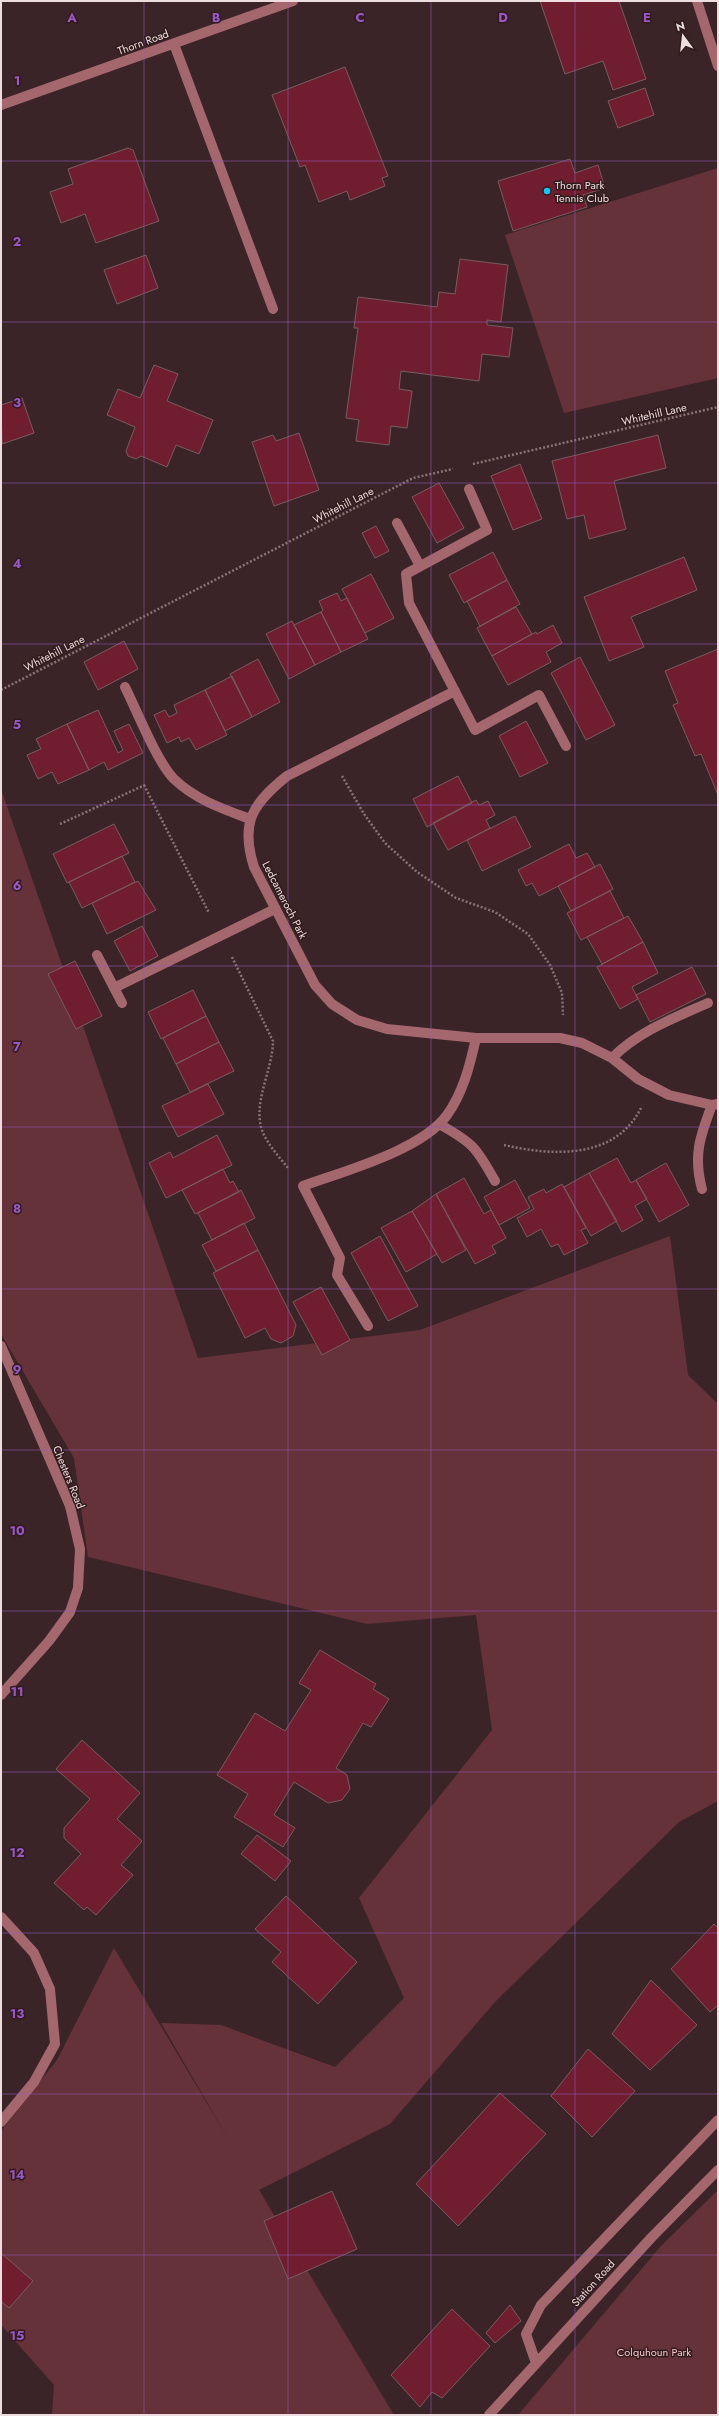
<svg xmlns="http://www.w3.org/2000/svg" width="719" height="2416" viewBox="0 0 719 2416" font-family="Jost,sans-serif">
	<rect width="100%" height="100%" fill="#3b2427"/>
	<path fill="#663239" d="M718 168V378L564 413 505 235Z
		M1 789 198 1358 420 1330 670 1236 688 1375 718 1404V1801L679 1822 495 2002 390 2124 259 2190 394 2415H52L54 2385 1 2325V2131L57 2060 114 1948 229 2140 161 2023 221 2025 335 2067 404 1998 359 1898 492 1730 476 1615 367 1624 88 1557 74 1458 1 1334Z
		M718 2190V2415H518L661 2246Z"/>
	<path fill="#701e2f" stroke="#775c5f" d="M540 1H619L646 79 613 90 603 61 565 74Z
		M345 67 388 176 382 178 385 186 350 200 347 191 319 202 305 165 300 167 272 95Z
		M645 88 654 115 618 128 608 101Z
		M128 148 133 150 159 221 96 243 85 214 61 223 50 192 73 184 68 169Z
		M570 159 575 173 598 165 605 188 583 195 587 207 513 231 498 181Z
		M146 255 158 288 117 304 104 270Z
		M460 259 508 265 501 322 487 320V325L513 328 509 357 482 354 479 381 401 371 399 389 412 391 407 428 391 426 389 445 356 441 359 420 346 418 358 328H354L358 297 437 307 439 292 455 294Z
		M154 365 178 374 167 401 213 420 199 454 176 445 167 467 141 456 136 459 128 456 126 451 135 427 107 415 118 389 140 398Z
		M22 398 34 433 2 444 1 405Z
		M299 433 319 490 274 506 252 442 273 435 276 441Z
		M658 435 666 468 614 481 626 529 589 539 584 515 567 519 552 461Z
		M520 464 542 519 513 530 491 476Z
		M439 483 464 528 437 543 412 497Z
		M376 526 389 551 375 558 362 533Z
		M493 552 507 580 464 603 449 575Z
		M684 557 697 590 631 617 644 647 609 661 584 597Z
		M371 574 394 618 365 633 342 589Z
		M507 580 520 604 480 626 467 601Z
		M337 593 341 601 347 598 368 639 341 652 321 612 323 610 319 601Z
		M516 607 532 634 492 656 477 628Z
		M321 612 341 652 315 665 294 625Z
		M292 621 315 665 289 679 266 634Z
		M553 625 562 643 546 652 551 662 508 685 492 656 536 632 537 634Z
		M124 641 138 669 98 690 84 662Z
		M718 649V795L701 754 695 756 673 705 678 703 665 671Z
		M580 657 615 725 586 740 551 673Z
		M258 659 280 702 252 717 230 674Z
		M232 676 252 717 225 731 205 690Z
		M205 690 227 735 196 750 189 738 181 742 179 737 167 743 154 715 165 710 169 717 177 713 174 705Z
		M98 710 118 753 123 750 114 731 129 724 143 753 108 770 104 762 89 770 67 724Z
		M526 721 548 763 520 777 499 736Z
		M67 724 89 770 58 784 52 772 38 779 27 755 41 749 36 739Z
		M458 776 472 803 427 827 413 799Z
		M476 800 479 805 488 801 495 815 486 820 490 828 448 850 433 823Z
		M515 816 531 847 482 871 467 840Z
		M114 824 129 853 67 883 53 854Z
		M569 844 576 858 587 853 595 867 539 896 532 883 526 886 518 870Z
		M122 856 135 882 82 908 69 882Z
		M600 864 613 889 571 911 558 886Z
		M138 881 156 910 107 934 92 903Z
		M610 891 624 918 581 940 567 913Z
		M628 916 643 942 602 964 587 937Z
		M142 926 158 956 130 971 114 941Z
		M643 942 658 973 632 987 638 999 620 1009 597 967Z
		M75 961 102 1016 76 1029 48 974Z
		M692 967 706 994 650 1022 636 995Z
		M193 990 206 1016 161 1039 148 1012Z
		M206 1016 219 1042 176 1064 163 1038Z
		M219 1042 234 1071 190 1092 176 1064Z
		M208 1084 224 1114 178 1137 162 1106Z
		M217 1135 232 1165 166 1198 149 1163 170 1152 173 1158Z
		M617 1158 631 1183 636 1180 647 1199 635 1206 643 1220 622 1232 589 1173Z
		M666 1163 689 1205 659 1222 636 1180Z
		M223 1169 230 1183 233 1181 239 1192 195 1214 182 1190Z
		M589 1173 617 1221 591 1236 564 1187Z
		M464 1178 484 1214 491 1210 506 1238 492 1246 496 1253 475 1264 436 1194Z
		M515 1180 530 1208 499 1225 484 1197Z
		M562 1184 586 1228 581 1230 588 1243 564 1255 558 1244 551 1247 541 1229 527 1237 517 1218 534 1209 528 1197 544 1189 546 1193Z
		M241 1190 255 1218 212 1240 198 1213Z
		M436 1194 466 1250 442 1263 412 1211Z
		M412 1211 437 1254 406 1272 381 1228Z
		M244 1223 258 1250 216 1271 202 1245Z
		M380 1236 418 1306 388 1321 351 1253Z
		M258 1250 296 1325 293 1336 281 1343 271 1339 265 1328 245 1338 213 1273Z
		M321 1287 350 1340 322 1355 293 1302Z
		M320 1650 376 1684 373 1689 389 1699 371 1727 363 1723 336 1768 347 1775 350 1789 342 1800 328 1803 294 1782 274 1815 295 1828 283 1847 234 1817 248 1794 217 1775 255 1713 285 1731 311 1690 299 1683Z
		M82 1740 140 1793 117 1819 142 1841 121 1865 133 1875 96 1915 87 1907 84 1910 54 1883 81 1854 64 1838V1828L90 1799 56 1769Z
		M257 1835 291 1861 275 1881 241 1854Z
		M286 1896 357 1962 318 2004 272 1962 281 1952 255 1929Z
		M714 1924 718 1928V2005L710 2012 671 1969Z
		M651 1980 697 2025 650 2070 612 2034Z
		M588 2049 635 2091 592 2137 551 2096Z
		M500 2093 546 2134 458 2226 416 2184Z
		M332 2191 357 2249 288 2279 264 2221Z
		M1 2253 33 2281 9 2308 1 2301Z
		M510 2305 521 2321 495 2343 486 2333Z
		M452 2309 490 2346 442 2398 432 2392 420 2407 391 2375Z"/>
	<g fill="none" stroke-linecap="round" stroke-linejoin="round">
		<path stroke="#887476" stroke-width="2.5" stroke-dasharray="2 2" stroke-linecap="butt" d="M473 464 718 407
			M1 690 413 478 453 469
			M342 776 364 814 385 843 417 872 456 898 495 912 528 934 550 965 562 993 563 1015
			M144 785 209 913
			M60 824 145 785
			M232 957 273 1041C273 1071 250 1106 264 1135 270 1147 280 1158 288 1168
			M504 1145C552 1156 615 1160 641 1108"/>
		<path stroke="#a4676e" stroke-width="10" d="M697 1 718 66
			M174 44 273 309
			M1 105 293 1
			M469 489 487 530 406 574 409 603 475 730 539 695 566 746
			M397 523 420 566
			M125 687C137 711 157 762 174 779 196 800 223 809 250 819
			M455 691 287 776C252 804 240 823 254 867L315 985 332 1004 357 1020 387 1029 476 1038H560L582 1043 612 1058 638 1079 669 1095 712 1105 718 1104
			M97 955 122 1003
			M114 988 275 909
			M612 1058C639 1031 674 1018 708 1003
			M439 1124C473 1143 476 1147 495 1181
			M702 1189C693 1156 700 1136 712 1105
			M368 1326 337 1275 340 1258 303 1186C344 1171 422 1150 447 1115 463 1093 470 1065 476 1038
			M1 1346 70 1506 80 1549 78 1588 70 1612 49 1641 1 1695
			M1 1917 34 1953 50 1989 55 2044 34 2082 1 2122
			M536 2363 526 2334 541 2305 718 2120
			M489 2415 651 2238 718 2170"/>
	</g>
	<path fill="none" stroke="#9858c7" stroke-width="1" stroke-opacity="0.55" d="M144 1V2415M288 1V2415M431 1V2415M575 1V2415M1 161H718M1 322H718M1 483H718M1 644H718M1 805H718M1 966H718M1 1127H718M1 1289H718M1 1450H718M1 1611H718M1 1772H718M1 1933H718M1 2094H718M1 2255H718"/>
	<circle fill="#09cafa" stroke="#311b1d" stroke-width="1.5" cx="547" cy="191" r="4"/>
	<g text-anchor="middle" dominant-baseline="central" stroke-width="3" stroke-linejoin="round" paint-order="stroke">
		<g font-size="11" fill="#edddde" stroke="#311b1d">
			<text transform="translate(143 42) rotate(-20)">Thorn Road</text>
			<text transform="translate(654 414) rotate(-13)">Whitehill Lane</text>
			<text transform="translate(343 505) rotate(-27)">Whitehill Lane</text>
			<text transform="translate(54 653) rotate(-27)">Whitehill Lane</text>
			<text transform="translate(285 900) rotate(63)">Ledcameroch Park</text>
			<text transform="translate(69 1477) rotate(68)">Chesters Road</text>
			<text transform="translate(593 2283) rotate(-48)">Station Road</text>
		</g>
		<g font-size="11" fill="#edddde" stroke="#311b1d" text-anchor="start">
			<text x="555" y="185">Thorn Park<tspan x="555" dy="13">Tennis Club</tspan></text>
		</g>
		<g font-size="11" fill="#f7c4c8" stroke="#311b1d">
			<text x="654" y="2352">Colquhoun Park</text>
		</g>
	</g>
	<g font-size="13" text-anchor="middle" font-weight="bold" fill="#9858c7" stroke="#311b1d" stroke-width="3" stroke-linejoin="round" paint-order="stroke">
		<text x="72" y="22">A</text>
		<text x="216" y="22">B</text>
		<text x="360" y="22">C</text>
		<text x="503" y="22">D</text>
		<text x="647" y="22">E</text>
		<text x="17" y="85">1</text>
		<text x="17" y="246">2</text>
		<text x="17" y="407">3</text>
		<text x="17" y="568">4</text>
		<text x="17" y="729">5</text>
		<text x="17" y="890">6</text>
		<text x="17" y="1051">7</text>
		<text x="17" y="1213">8</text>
		<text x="17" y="1374">9</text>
		<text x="17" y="1535">10</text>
		<text x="17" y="1696">11</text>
		<text x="17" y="1857">12</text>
		<text x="17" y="2018">13</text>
		<text x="17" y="2179">14</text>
		<text x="17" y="2340">15</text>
	</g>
	<rect width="719" height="2416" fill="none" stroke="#edddde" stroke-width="4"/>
	<g transform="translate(683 36) rotate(345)" stroke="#311b1d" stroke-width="3" paint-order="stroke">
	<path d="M0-3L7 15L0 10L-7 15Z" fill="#edddde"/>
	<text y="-6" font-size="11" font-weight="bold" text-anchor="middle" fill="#edddde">N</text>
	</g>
</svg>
